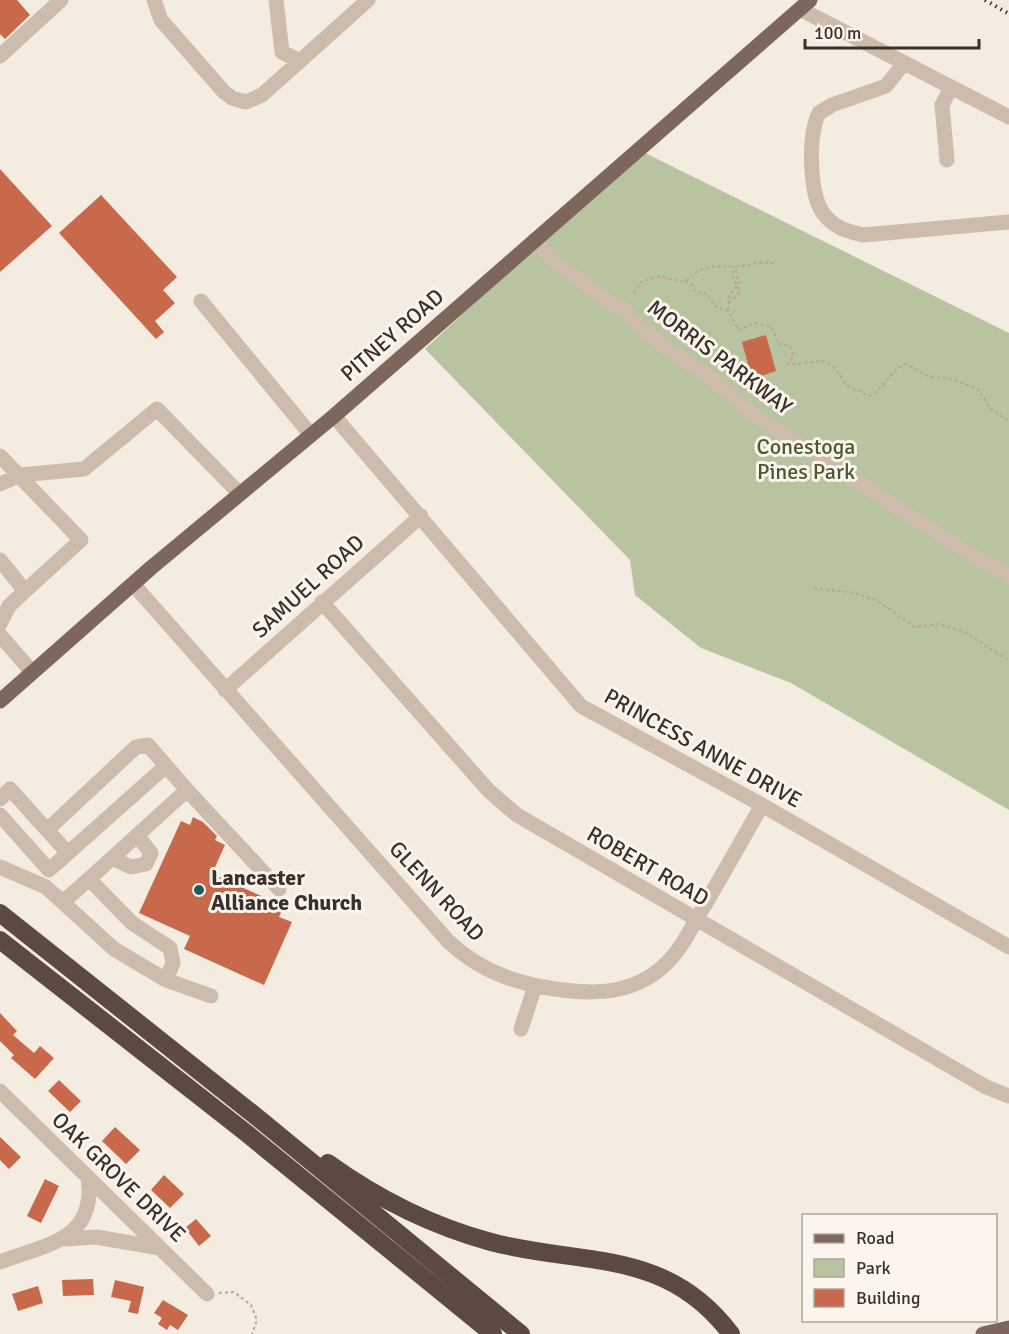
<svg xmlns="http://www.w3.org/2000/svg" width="1009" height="1334" viewBox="0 0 1009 1334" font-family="Signika,sans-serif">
	<rect width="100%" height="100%" fill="#f4ebe1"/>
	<path fill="#b8c4a0" d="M639 150 1009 333V810L791 683 701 648 635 595 630 560 425 349Z"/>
	<path fill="#c8694b" d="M0 0H17L30 15 5 39 0 34Z
		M0 169 52 226 0 272Z
		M101 195 177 277 163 290 175 303 155 321 164 332 156 339 59 233Z
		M766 335 776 371 752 379 742 342Z
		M193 817 203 822 217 836 215 840 225 845 212 874 284 906 279 917 292 922 264 985 184 949 190 936 139 913 181 821 190 825Z
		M0 1013 17 1031 13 1035 34 1053 40 1046 54 1058 35 1079 11 1058 14 1055 0 1041Z
		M59 1080 81 1101 70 1112 48 1091Z
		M115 1127 140 1150 126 1164 102 1141Z
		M0 1137 21 1157 9 1169 0 1160Z
		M164 1175 184 1194 170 1208 151 1190Z
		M45 1179 59 1186 41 1223 27 1216Z
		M196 1219 211 1236 199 1246 185 1228Z
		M93 1279 94 1295 63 1296 62 1280Z
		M115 1280 144 1287 138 1314 128 1312 131 1301 111 1297Z
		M38 1286 43 1303 18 1311 12 1294Z
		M163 1300 188 1315 178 1330 170 1325 167 1330 158 1324 162 1318 154 1313Z"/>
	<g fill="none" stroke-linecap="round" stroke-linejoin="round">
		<path stroke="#b9a596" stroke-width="2" stroke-dasharray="3 3" stroke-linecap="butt" d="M685 282 691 284 695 292 707 293 716 307 728 311 739 330 756 323 772 327 778 344 788 345 792 349 793 357 788 364C820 365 826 349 846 385L869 396C884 390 892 367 907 364L928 376 954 380 978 389 991 409 1009 421
			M634 293 641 282 658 276 685 282C705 261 717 268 742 266 755 264 763 260 776 264
			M729 303 740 292 733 277V271
			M728 310 729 295 740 283 734 266
			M814 588 854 593 878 601 914 627 938 624 963 631 1009 661
			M219 1293 234 1292 251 1305 257 1320 252 1334"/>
		<path stroke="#cdbbac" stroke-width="15" d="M154 0 161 20 224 92 232 98 246 102 262 95 368 0
			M276 0 282 52 299 61
			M800 9 1009 117
			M0 56 61 0
			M904 63 886 86 832 105 819 113C808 135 809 193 823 213 834 228 847 231 863 235L1009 222
			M947 160 942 105 951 87
			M534 241 557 263 612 304 623 309 637 325 667 349 705 373 754 415 967 552 1009 576
			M201 301 311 435
			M334 416 581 706 762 805 1009 947
			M0 456 81 540 25 591
			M0 484 20 475 84 469 157 409 240 494
			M0 560 25 591 9 606 0 624
			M133 584 448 941C476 968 510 982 549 988 596 996 641 995 674 955 686 941 693 924 703 908 723 874 742 840 762 805
			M322 602 489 791 517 815 986 1087 1009 1096
			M0 635 32 672
			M225 690 421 516
			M187 790 279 889
			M0 799 10 789 47 830 136 747 148 745 187 790 89 879 132 923 170 948 173 963 166 980 114 949 46 887 0 867
			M0 815 49 870 166 766
			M47 830 68 853
			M112 858 131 867 146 864 151 853 137 835
			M64 901 89 879
			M166 980 211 996
			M521 1029 535 986
			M0 1091 207 1294
			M65 1239 96 1237 160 1248
			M0 1262C47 1244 97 1240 88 1177"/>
		<path stroke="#7d675c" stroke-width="15" d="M0 701 152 567 334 416 810 0
			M983 1334 1009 1328"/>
		<path stroke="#5c4a42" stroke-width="18" d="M0 913 258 1118 521 1334
			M0 940 245 1132 493 1334
			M328 1163C378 1199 432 1226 491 1242 581 1266 666 1247 731 1334"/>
		<path stroke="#3b302b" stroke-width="4" stroke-dasharray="1.5 4.5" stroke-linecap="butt" d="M985 0 1009 14"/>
	</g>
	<circle fill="#1f5a5e" stroke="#fbf5ee" stroke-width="2" cx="199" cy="890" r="6"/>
	<g text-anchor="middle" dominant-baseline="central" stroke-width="6" stroke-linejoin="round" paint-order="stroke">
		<g font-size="22" fill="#3b302b" stroke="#fbf5ee">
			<text transform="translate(392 335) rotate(-41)">PITNEY ROAD</text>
			<text transform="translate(720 357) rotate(37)">MORRIS PARKWAY</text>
			<text transform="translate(308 586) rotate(-42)">SAMUEL ROAD</text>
			<text transform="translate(703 748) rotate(29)">PRINCESS ANNE DRIVE</text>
			<text transform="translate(648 866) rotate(30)">ROBERT ROAD</text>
			<text transform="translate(437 891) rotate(47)">GLENN ROAD</text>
			<text transform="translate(119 1177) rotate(44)">OAK GROVE DRIVE</text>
		</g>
		<g font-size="22" fill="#4a5a2e" stroke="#fbf5ee">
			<text x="806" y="446">Conestoga<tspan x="806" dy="25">Pines Park</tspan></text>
		</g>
		<g font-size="22" font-weight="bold" fill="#3b302b" stroke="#fbf5ee" text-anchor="start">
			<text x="211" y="877">Lancaster<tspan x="211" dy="25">Alliance Church</tspan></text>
		</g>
	</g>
	<rect x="802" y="1214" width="195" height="108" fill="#fbf5ee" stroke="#aea6a0" stroke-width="1.5"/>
	<rect x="814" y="1234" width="30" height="9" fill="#7d675c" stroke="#aea6a0" stroke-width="1.5"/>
	<text x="856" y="1244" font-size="18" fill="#3b302b">Road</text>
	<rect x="814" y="1259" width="30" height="18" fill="#b8c4a0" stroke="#aea6a0" stroke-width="1.5"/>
	<text x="856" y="1274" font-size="18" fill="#3b302b">Park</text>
	<rect x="814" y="1289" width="30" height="18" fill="#c8694b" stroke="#aea6a0" stroke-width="1.5"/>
	<text x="856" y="1304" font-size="18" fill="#3b302b">Building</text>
	<path d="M805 39v9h174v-9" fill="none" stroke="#3b302b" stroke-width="3"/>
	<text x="814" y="39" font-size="18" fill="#3b302b" stroke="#fbf5ee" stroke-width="4.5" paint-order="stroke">100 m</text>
</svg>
